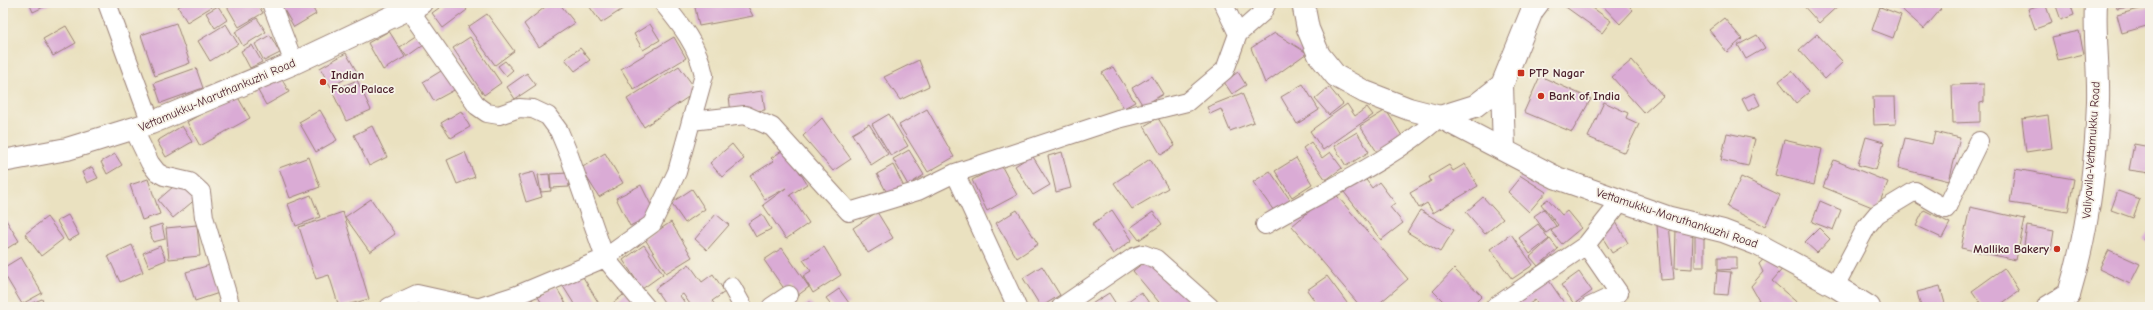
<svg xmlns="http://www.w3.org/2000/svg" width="2153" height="310" viewBox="0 0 2153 310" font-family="'Comic Neue',sans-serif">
	<rect width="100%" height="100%" fill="#f7f3e8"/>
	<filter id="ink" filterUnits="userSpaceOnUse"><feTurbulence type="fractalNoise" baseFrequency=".025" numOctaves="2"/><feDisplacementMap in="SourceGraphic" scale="8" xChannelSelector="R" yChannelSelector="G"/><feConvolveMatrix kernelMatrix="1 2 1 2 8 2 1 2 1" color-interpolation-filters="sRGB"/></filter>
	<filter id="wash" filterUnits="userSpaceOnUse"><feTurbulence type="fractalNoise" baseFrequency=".012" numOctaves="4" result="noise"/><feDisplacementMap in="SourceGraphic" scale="16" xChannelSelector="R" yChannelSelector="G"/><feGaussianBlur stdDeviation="0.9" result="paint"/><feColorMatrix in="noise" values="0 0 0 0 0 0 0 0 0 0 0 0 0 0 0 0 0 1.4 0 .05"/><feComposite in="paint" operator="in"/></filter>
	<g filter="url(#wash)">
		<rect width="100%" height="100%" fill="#eae1c0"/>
		<g id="blocks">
			<path fill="#daabd5" d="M29 3H52L33 12Z
				M184 3H218L187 22 178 7Z
				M225 3H257L263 13 239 27Z
				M280 3H310L316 14 294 27Z
				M315 3H329L318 8Z
				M446 3H462L467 10 443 28 432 13Z
				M550 3H559L575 23 539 47 524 24Z
				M587 3H632L601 23Z
				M694 3H746L753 16 699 26Z
				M1564 3H1586L1611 21 1602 33 1563 5Z
				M1602 3H1626L1633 10 1620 24 1601 4Z
				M1801 3H1841L1819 23Z
				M1899 3H1935L1941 9 1924 29 1897 5Z
				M2045 3 2052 23 2035 29 2028 9Z
				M2055 3H2070L2074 15 2061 20Z
				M2116 3H2147V4L2117 9Z
				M218 6 227 20 215 28 206 13Z
				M2150 6V25L2122 33 2117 15Z
				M1880 7 1901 15 1893 38 1872 30Z
				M487 14 514 51 495 65 468 27Z
				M257 18 266 32 243 46 235 32Z
				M1724 18 1742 39 1727 52 1709 30Z
				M176 23 190 63 155 76 141 35Z
				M226 24 238 44 210 61 198 41Z
				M650 24 660 40 643 50 634 34Z
				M66 26 76 43 53 56 43 39Z
				M389 31 405 57 383 70 368 43Z
				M2079 31 2084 54 2058 60 2052 37Z
				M1275 33 1307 53 1265 83 1251 48Z
				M1817 34 1843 62 1825 79 1799 50Z
				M270 35 280 53 264 61 255 44Z
				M418 35 424 45 407 57 400 47Z
				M1757 35 1765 48 1746 59 1738 45Z
				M470 37 501 83 484 95 453 48Z
				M674 37 686 58 634 90 621 69Z
				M252 45 262 62 250 68 241 51Z
				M580 48 590 60 575 71 565 59Z
				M346 53 357 72 331 87 320 68Z
				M919 60 929 86 900 100 884 77Z
				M1632 60 1663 96 1644 113 1612 77Z
				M505 61 513 70 506 76 498 66Z
				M679 66 697 91 644 127 627 99Z
				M1113 67 1135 102 1124 108 1102 73Z
				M196 68 203 88 161 103 154 83Z
				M446 68 458 88 434 101 423 82Z
				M1792 71 1809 92 1796 103 1779 81Z
				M1238 72 1246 85 1232 94 1224 82Z
				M527 73 536 85 515 99 507 87Z
				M280 76 289 92 266 105 257 89Z
				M1152 76 1163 94 1143 106 1132 88Z
				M1540 76 1591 99 1572 132 1524 112Z
				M357 80 371 110 346 121 332 91Z
				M1303 84 1319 110 1297 124 1281 97Z
				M1984 84V102L1980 103V122L1953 123 1952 85Z
				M1329 87 1343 104 1329 115 1315 99Z
				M762 91 765 110 731 114 729 96Z
				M1242 93 1254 122 1230 131 1221 109 1210 114 1207 107Z
				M1754 93 1760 105 1748 111 1742 99Z
				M236 94 250 118 200 146 187 122Z
				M1873 97H1895L1896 124 1874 125Z
				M1604 102 1628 113 1626 118 1639 124 1625 153 1588 137Z
				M1347 104 1355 116 1367 107 1373 115 1323 150 1310 131Z
				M927 109 954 157 928 172 899 125Z
				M320 110 337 140 316 152 299 122Z
				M1386 110 1402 136 1377 152 1360 126Z
				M461 111 470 127 451 138 441 123Z
				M889 114 908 146 891 156 872 124Z
				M2048 115 2052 148 2026 152 2022 119Z
				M822 118 851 159 833 171 803 136Z
				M1158 118 1175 146 1161 155 1144 126Z
				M869 124 888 154 871 165 852 134Z
				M182 126 192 142 166 157 157 141Z
				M372 126 387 157 369 166 354 135Z
				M1357 132 1369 152 1346 166 1334 146Z
				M1935 132 1960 138 1949 181 1898 168 1905 138 1932 144Z
				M1727 133 1755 139 1748 166 1721 160Z
				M1866 137 1884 142 1876 170 1858 165Z
				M1784 140 1822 149 1814 185 1775 175Z
				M1311 142 1322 158 1330 152 1342 168 1326 180 1303 148Z
				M732 144 744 159 722 177 710 163Z
				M2134 144 2150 147V173L2129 170Z
				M785 149 807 184 790 195 809 223 786 239 763 205 786 188 765 200 750 176 774 161 771 158Z
				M909 150 924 175 908 185 893 159Z
				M465 152 475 177 457 184 447 160Z
				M1062 152 1071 188 1056 192 1048 156Z
				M605 153 623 183 599 197 581 168Z
				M115 154 122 165 107 174 101 162Z
				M1032 155 1050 185 1033 195 1015 166Z
				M309 157 320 187 290 198 279 168Z
				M1296 158 1312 184 1292 197 1275 171Z
				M1150 159 1168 188 1132 209 1114 183Z
				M1834 160 1888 182 1877 209 1823 187Z
				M1465 164 1478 186 1433 213 1427 203 1419 208 1410 193 1431 181 1429 177 1449 165 1453 171Z
				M893 165 905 189 889 197 877 174Z
				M1001 165 1017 195 987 211 972 180Z
				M92 167 98 178 87 183 82 172Z
				M2015 169 2074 179 2068 212 2010 203Z
				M1270 171 1293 204 1277 215 1253 182Z
				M534 172 542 197 526 202 518 176Z
				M568 173 569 187 551 188 550 174Z
				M549 174 551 191 541 192 538 175Z
				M1521 176 1546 192 1529 212 1508 192Z
				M1364 177 1372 188 1379 182 1395 203 1390 207 1403 223 1381 240 1344 192Z
				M1741 177 1780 195 1765 226 1727 207Z
				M148 179 160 214 142 220 130 185Z
				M181 180 197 198 173 218 158 200Z
				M641 185 655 213 630 226 616 198Z
				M692 189 705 209 685 223 671 203Z
				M1333 191 1408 279 1375 307H1361L1292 226Z
				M2118 191 2140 199 2133 218 2111 210Z
				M311 195 320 217 296 226 288 204Z
				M1483 197 1503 219 1485 234 1466 212Z
				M371 199 395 234 370 252 345 217Z
				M1548 199 1562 215 1567 211 1581 228 1562 244 1551 231 1558 225 1541 204Z
				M1820 201 1841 210 1833 230 1812 222Z
				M1970 207 2025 219 2016 260 1961 248Z
				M1544 209 1556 226 1546 233 1534 216Z
				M1017 210 1038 244 1017 258 996 223Z
				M1112 210 1132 240 1113 254 1092 224Z
				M1420 210 1454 230 1440 252 1407 232Z
				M1924 210 1950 223 1942 238 1916 226Z
				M343 212 369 299 339 307 329 275 316 279 299 227Z
				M877 212 893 238 868 253 853 228Z
				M1153 212 1162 224 1139 240 1130 228Z
				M716 214 729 225 707 250 695 239Z
				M762 214 771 229 756 237 748 223Z
				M3 215 19 241 3 251Z
				M68 215 79 235 68 241 57 221Z
				M47 217 63 239 41 256 25 234Z
				M671 222 692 257 666 273 645 239Z
				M1616 222 1628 243 1612 253 1599 232Z
				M162 224 165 239 153 242 149 228Z
				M1538 224 1549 239 1530 254 1519 238Z
				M1669 224 1674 279 1661 280 1657 225Z
				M197 225 200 256 169 259 166 228Z
				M2027 226 2054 231 2051 250 2024 245Z
				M1819 228 1830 239 1817 253 1805 242Z
				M1676 229H1693L1692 269 1675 268Z
				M2150 229V244L2143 239Z
				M1511 234 1533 265 1512 279 1490 249Z
				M1695 235H1704V267H1695Z
				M1550 239 1558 249 1538 266 1530 257Z
				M132 245 143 272 120 282 108 256Z
				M644 245 663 274 642 289 623 260Z
				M160 246 166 260 149 267 143 253Z
				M824 247 841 275 813 293 803 276 811 271 803 260Z
				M782 248 809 287 797 296 791 286 785 290 764 260Z
				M2109 250 2140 264 2130 284 2099 269Z
				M1769 253 1785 266 1772 281 1801 306 1746 307 1759 300 1751 286 1763 272 1759 264Z
				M21 257 42 293 22 304 3 272V268Z
				M1150 257 1201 307H1163L1133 271Z
				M1718 257H1737V269L1718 270Z
				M689 264 702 282 713 274 725 292 712 301 717 307H692L683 294 680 296 688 307H663L666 305 655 289Z
				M210 265 219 293 195 301 186 272Z
				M1042 266 1060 295 1041 307 1023 278Z
				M2004 268 2019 291 1997 307H1983L1972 291Z
				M1454 269 1482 296 1471 307H1449L1433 291Z
				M1717 271 1731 272 1728 295 1715 294Z
				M580 272 601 307H576L561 283Z
				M1579 272 1592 291 1574 304 1561 285Z
				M1545 275 1567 307H1541L1535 300 1525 307H1500Z
				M1327 276 1350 307H1319L1307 290Z
				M1940 286 1946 307H1921L1917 292Z
				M556 287 568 307H544L538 297Z
				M839 289 849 303 844 307H833L826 298Z
				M527 292 537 307H516L512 301Z
				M627 292 639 307H617L613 303Z
				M1141 292 1152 307H1122L1121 306Z
				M1109 293 1118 307H1087Z
				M42 299 45 307H22Z
				M810 302 814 307H803Z"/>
		</g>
	</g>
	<g filter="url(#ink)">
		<use href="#blocks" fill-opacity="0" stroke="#9a8076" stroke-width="1"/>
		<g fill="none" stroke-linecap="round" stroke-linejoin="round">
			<g stroke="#9a8076" stroke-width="20">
				<path id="minor" d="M107 3 151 123
					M271 3 294 63
					M1223 3 1238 34
					M409 9 477 106 487 113 499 115 519 108 533 109 548 116 559 131 569 155 605 258 646 307
					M691 121 745 115 772 127 849 212 918 191 955 173 1118 119 1187 102 1225 70 1238 34 1262 13 1267 3
					M134 130 150 163 157 172 164 176 190 182 201 192 204 217 231 307
					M955 173 1017 307
					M1265 225C1324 190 1388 163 1440 117
					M1586 245 1619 293 1589 307
					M1835 286 1867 226 1877 214 1915 191 1946 209 1979 141
					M732 287 743 307
					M389 307 417 294 476 307
					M480 307 517 295 605 258 652 224 677 172 704 75C698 46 681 25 663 3
					M771 307 789 295
					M1061 307 1134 257 1143 254 1156 259 1210 307
					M1495 307 1586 245 1621 201"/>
			</g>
			<g stroke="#9a8076" stroke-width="24">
				<path id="tertiary" d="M1440 117 1475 106 1502 85
					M1504 149 1502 85 1532 11 1538 3
					M2069 294C2088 231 2096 166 2098 101 2099 68 2094 36 2096 3"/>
			</g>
			<g stroke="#9a8076" stroke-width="24">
				<path id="secondary" d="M1303 3 1308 29 1319 55 1336 76 1365 92 1409 109 1440 117 1557 178 1670 218 1723 231 1757 244 1835 286 1869 307
					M3 161 67 149 151 123 294 63 421 3
					M2048 307 2069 294"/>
			</g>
			<use href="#minor" stroke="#fff" stroke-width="18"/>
			<use href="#tertiary" stroke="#fff" stroke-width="22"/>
			<use href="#secondary" stroke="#fff" stroke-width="22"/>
		</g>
	</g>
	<g fill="#c8321e" stroke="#f7f3e8" stroke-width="1.5">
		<rect x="1517" y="69" width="8" height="8" rx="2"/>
		<circle cx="323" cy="82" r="4"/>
		<circle cx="1541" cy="96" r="4"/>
		<circle cx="2057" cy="249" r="4"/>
	</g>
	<g text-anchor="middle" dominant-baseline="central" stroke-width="3.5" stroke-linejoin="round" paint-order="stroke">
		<g font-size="12" font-weight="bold" fill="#4a1f2b" stroke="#f7f3e8" text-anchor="start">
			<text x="1529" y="73">PTP Nagar</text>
			<text x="331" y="75">Indian<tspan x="331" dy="14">Food Palace</tspan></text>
			<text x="1549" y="96">Bank of India</text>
			<text x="2049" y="249" text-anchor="end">Mallika Bakery</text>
		</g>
		<g font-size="12" fill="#4a1f2b" stroke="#f7f3e8">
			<text transform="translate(217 95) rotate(-23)">Vettamukku-Maruthankuzhi Road</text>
			<text transform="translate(2091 150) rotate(-86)">Valiyavila-Vettamukku Road</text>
			<text transform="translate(1677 218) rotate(18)">Vettamukku-Maruthankuzhi Road</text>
		</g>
	</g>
	<rect width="2153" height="310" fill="none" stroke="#f7f3e8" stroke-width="16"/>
</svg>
